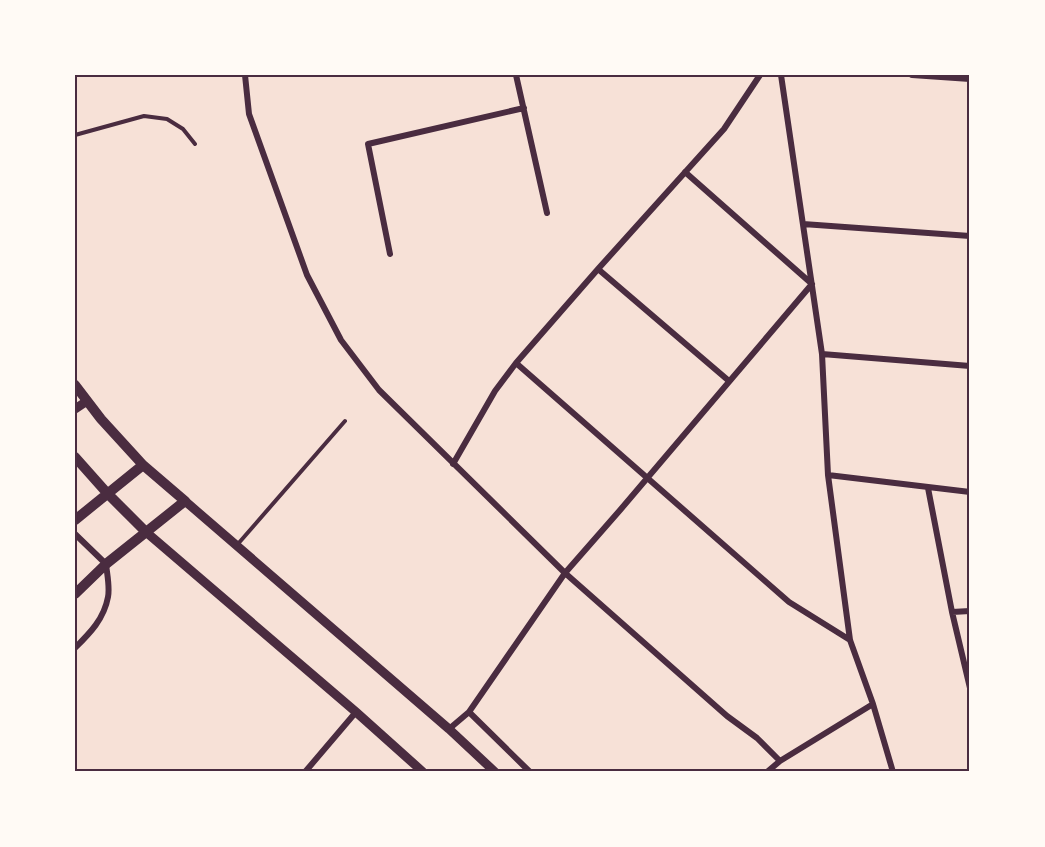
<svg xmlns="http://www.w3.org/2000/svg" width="1045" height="847" viewBox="0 0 1045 847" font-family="'Roboto Condensed',sans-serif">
	<rect width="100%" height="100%" fill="#f7e1d7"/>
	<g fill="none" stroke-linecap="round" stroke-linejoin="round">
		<path stroke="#4a2c40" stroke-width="4" d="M75 135 144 116 167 119 183 129 195 144
			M237 545 345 421"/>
		<path stroke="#4a2c40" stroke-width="6" d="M245 75 249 114 307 275 341 340 379 390 565 573 727 716 757 738 780 761
			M516 75 547 213
			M781 75 822 354 828 475 850 640 873 704 893 772
			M912 75 970 79
			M803 224 970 236
			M390 254 368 144 524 108
			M598 269 729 381
			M822 354 970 366
			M516 363 789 602 850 640
			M453 464 495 391 516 363 598 269 724 129 760 75
			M828 475 970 492
			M928 488 952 612 970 688
			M75 534 106 564C107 574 110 587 108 597 104 619 90 633 75 648
			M952 612 970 611
			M469 712 530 772
			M449 729 469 712 565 573 621 509 812 284 685 172
			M305 772 356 712
			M767 772 780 761 873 704"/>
		<path stroke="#4a2c40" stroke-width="9" d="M75 409 87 401
			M185 501 449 729 495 772
			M146 532 356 712 423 772"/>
		<path stroke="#4a2c40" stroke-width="10" d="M75 385 101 419 143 465 185 501 106 564 75 594
			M75 457 107 493 146 532
			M75 520 143 465"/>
	</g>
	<rect width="1045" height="847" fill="none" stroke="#fffaf5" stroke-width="153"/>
	<rect x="76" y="76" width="892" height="694" fill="none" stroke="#4a2c40" stroke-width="2"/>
</svg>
